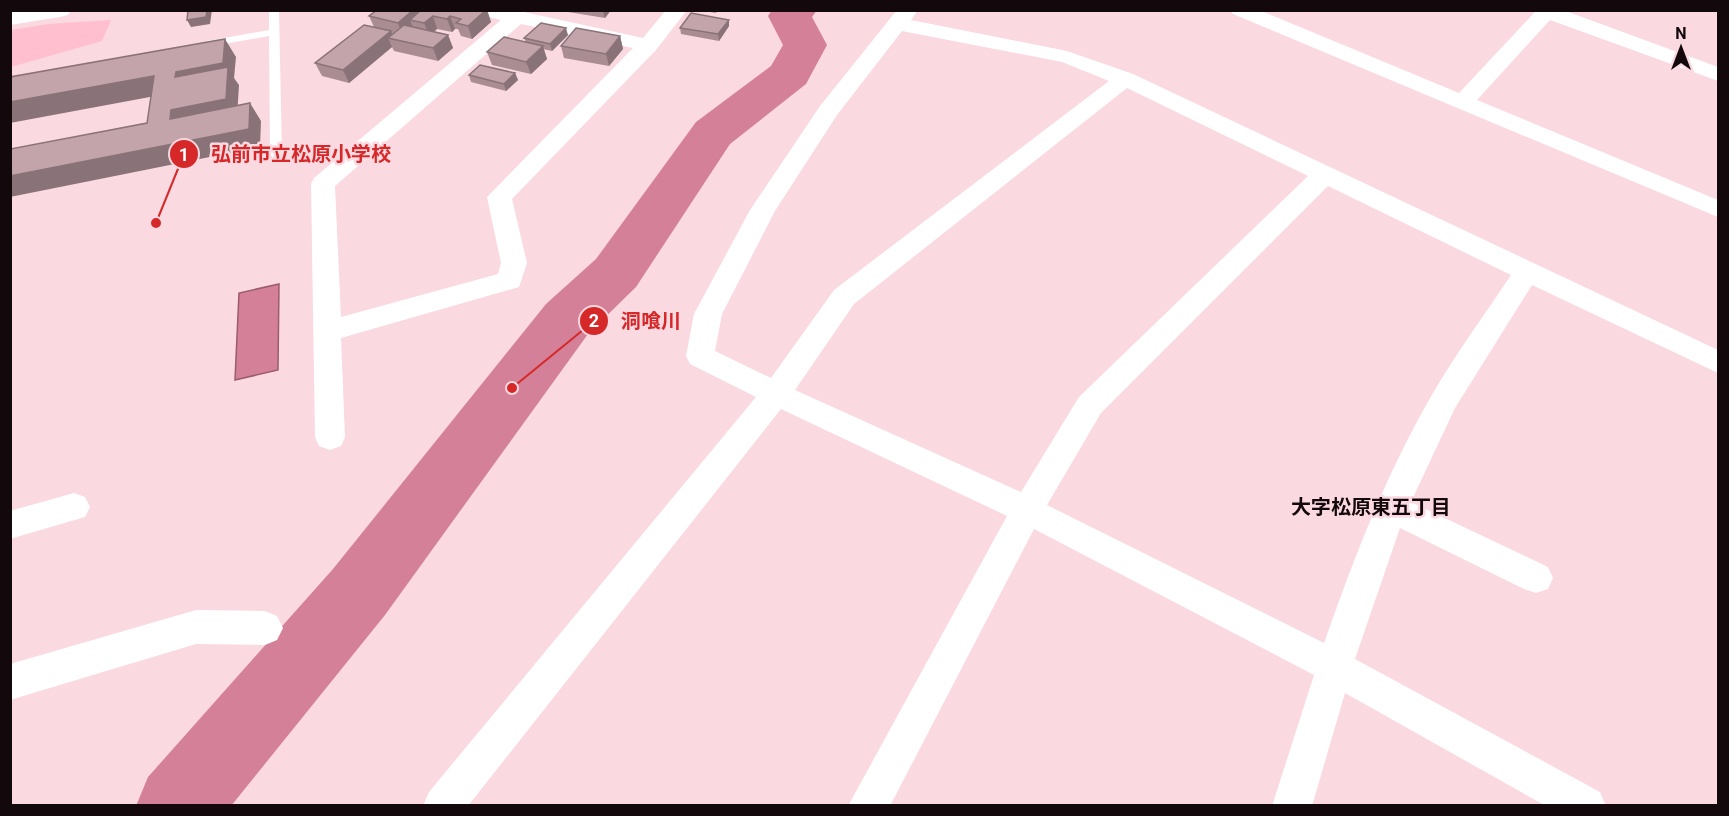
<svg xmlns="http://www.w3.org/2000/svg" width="1729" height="816" viewBox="0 0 1729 816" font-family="Roboto,'Noto Sans JP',sans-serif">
	<rect width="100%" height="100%" fill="#fbd9e1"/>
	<path fill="#ffbfcf" d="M111 20 102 41 11 67V30L48 24Z"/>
	<path fill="#d48098" stroke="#9a5c6e" stroke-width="1.5" d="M279 284 278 370 235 380 239 293Z"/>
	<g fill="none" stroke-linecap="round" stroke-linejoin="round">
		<path fill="#d48098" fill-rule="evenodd" d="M772 10H817L812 17 827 45 806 84 730 144 636 287 588 334 385 615 231 806H136L148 777 333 569 546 304 596 259 696 122 771 66 783 45 768 16Z"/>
		<path fill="#fff" fill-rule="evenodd" d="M269 10H279L282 155 276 159 270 155 269 36 207 47 202 44 207 41 269 30Z"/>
		<path fill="#fff" fill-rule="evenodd" d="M474 10H515L643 38 666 10H687L656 50 512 199 527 263 519 287 341 338 345 437 341 446 330 450 319 446 315 437 311 184 314 178 501 20 477 14ZM521 24 633 48 487 197 501 263 498 274 341 317 335 186Z
			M897 10H918L911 20 1067 51 1133 74 1718 350V373L1532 285 1455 408 1411 502 1548 567 1553 578 1548 589 1536 593 1524 589 1400 528 1355 659 1600 792 1606 806H1546L1345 693 1312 806H1272L1314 675 1034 529 890 806H848L1007 516 781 409 468 806H423L429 792 756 397 690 364 686 356 694 314 750 210 820 106ZM902 31 1062 62 1109 81 834 290 771 378 715 351 722 314 775 211 837 115ZM1127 88 1308 176 1079 397 1021 492 795 390 854 304ZM1328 186 1511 275C1485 314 1457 352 1433 393 1387 472 1354 557 1324 643L1047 505 1101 413Z
			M1230 10H1259L1459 93 1534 13 1532 10H1563L1718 67V81L1550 20 1477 100 1718 200V217L1233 14Z
			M74 493 85 497 90 507 85 517 10 539V511Z
			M196 610 265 611 277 616 283 628 277 640 265 645 196 644 10 700V664Z"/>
		<path fill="#fff" fill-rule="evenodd" d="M71 10 68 15 60 17 10 25V11Z"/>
	</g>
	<path fill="#a98d93" d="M377 10H487L491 22 472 39 461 36 458 29H455L452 32 437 29 434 32 448 35 453 48 438 61 394 51 392 47 349 83 322 76 315 63 374 27 369 16Z
		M568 10H611L605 18 568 12Z
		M699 10H718L716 13Z
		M729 26 719 41 681 34 680 28Z
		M568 35 552 51 543 49 547 59 531 74 492 65 487 52 526 42 524 38Z
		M620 36 623 49 609 66 564 58 561 46Z
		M515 73 518 80 506 91 471 82 469 75Z"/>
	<path fill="#897378" d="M207 10H212L210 24 191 27 187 20Z
		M413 10H426L410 20 413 28 403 36 398 23Z
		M486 10H487L491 22 472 39 468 26Z
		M604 10H611L605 18 603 11Z
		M433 16 437 29 429 35 424 23Z
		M450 16 455 29 452 32 447 19Z
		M729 20V26L719 41 718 34Z
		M566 28 568 35 552 51 550 44Z
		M391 31 394 39 388 38 392 47 349 83 343 70Z
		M448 35 453 48 438 61 433 48Z
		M620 36 623 49 609 66 606 54Z
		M225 39 236 57 234 78 239 85 237 117 170 119 176 72Z
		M543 46 547 59 531 74 526 62Z
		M515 73 518 80 506 91 504 84Z
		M154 76 166 94 10 123V102Z
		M250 103 261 121 260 147 10 197V176Z"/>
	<path fill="#c4a4ab" stroke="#897378" stroke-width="1.5" d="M188 10H207L206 17 187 20Z
		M377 10H413L398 23 369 16Z
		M421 10H486L468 26 456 23 461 19 450 16 447 19 433 16 424 23 410 20Z
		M691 13 729 20 718 34 680 28Z
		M541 23 566 28 550 44 524 38Z
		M364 25 391 31 343 70 315 63Z
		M404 25 448 35 433 48 388 38Z
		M576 28 620 36 606 54 561 46Z
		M504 37 543 46 526 62 487 52Z
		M225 39 223 63 176 72 175 77 228 67 226 99 171 110 170 119 250 103 249 129 10 176V149L147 123 154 76 10 102V77Z
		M480 65 515 73 504 84 469 75Z"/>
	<g text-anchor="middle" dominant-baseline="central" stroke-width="5" stroke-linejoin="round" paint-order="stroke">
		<g font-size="20" font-weight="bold" fill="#13090c" stroke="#fbd9e1">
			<text x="1371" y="507">大字松原東五丁目</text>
		</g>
	</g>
	<path fill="none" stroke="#d62828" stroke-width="2" d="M156 223L184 154M512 388L594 321"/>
	<g fill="#d62828" stroke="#fbd9e1" stroke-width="2">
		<circle cx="156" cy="223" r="6"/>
		<circle cx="512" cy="388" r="6"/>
		<circle cx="184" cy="154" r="15"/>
		<circle cx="594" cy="321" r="15"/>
	</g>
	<g font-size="18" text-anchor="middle" font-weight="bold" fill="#fff">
		<text x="184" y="161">1</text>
		<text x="594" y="327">2</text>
	</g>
	<g font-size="20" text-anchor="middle" font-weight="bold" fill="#d62828" stroke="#fbd9e1" stroke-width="5" stroke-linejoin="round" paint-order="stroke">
		<text x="301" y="161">弘前市立松原小学校</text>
		<text x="651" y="328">洞喰川</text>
	</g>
	<rect width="1729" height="816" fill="none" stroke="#13090c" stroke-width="24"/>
	<g transform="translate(1681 48)" stroke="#fbd9e1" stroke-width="4.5" paint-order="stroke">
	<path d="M0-4.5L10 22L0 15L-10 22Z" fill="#13090c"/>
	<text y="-9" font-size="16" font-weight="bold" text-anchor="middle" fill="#13090c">N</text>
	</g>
</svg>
